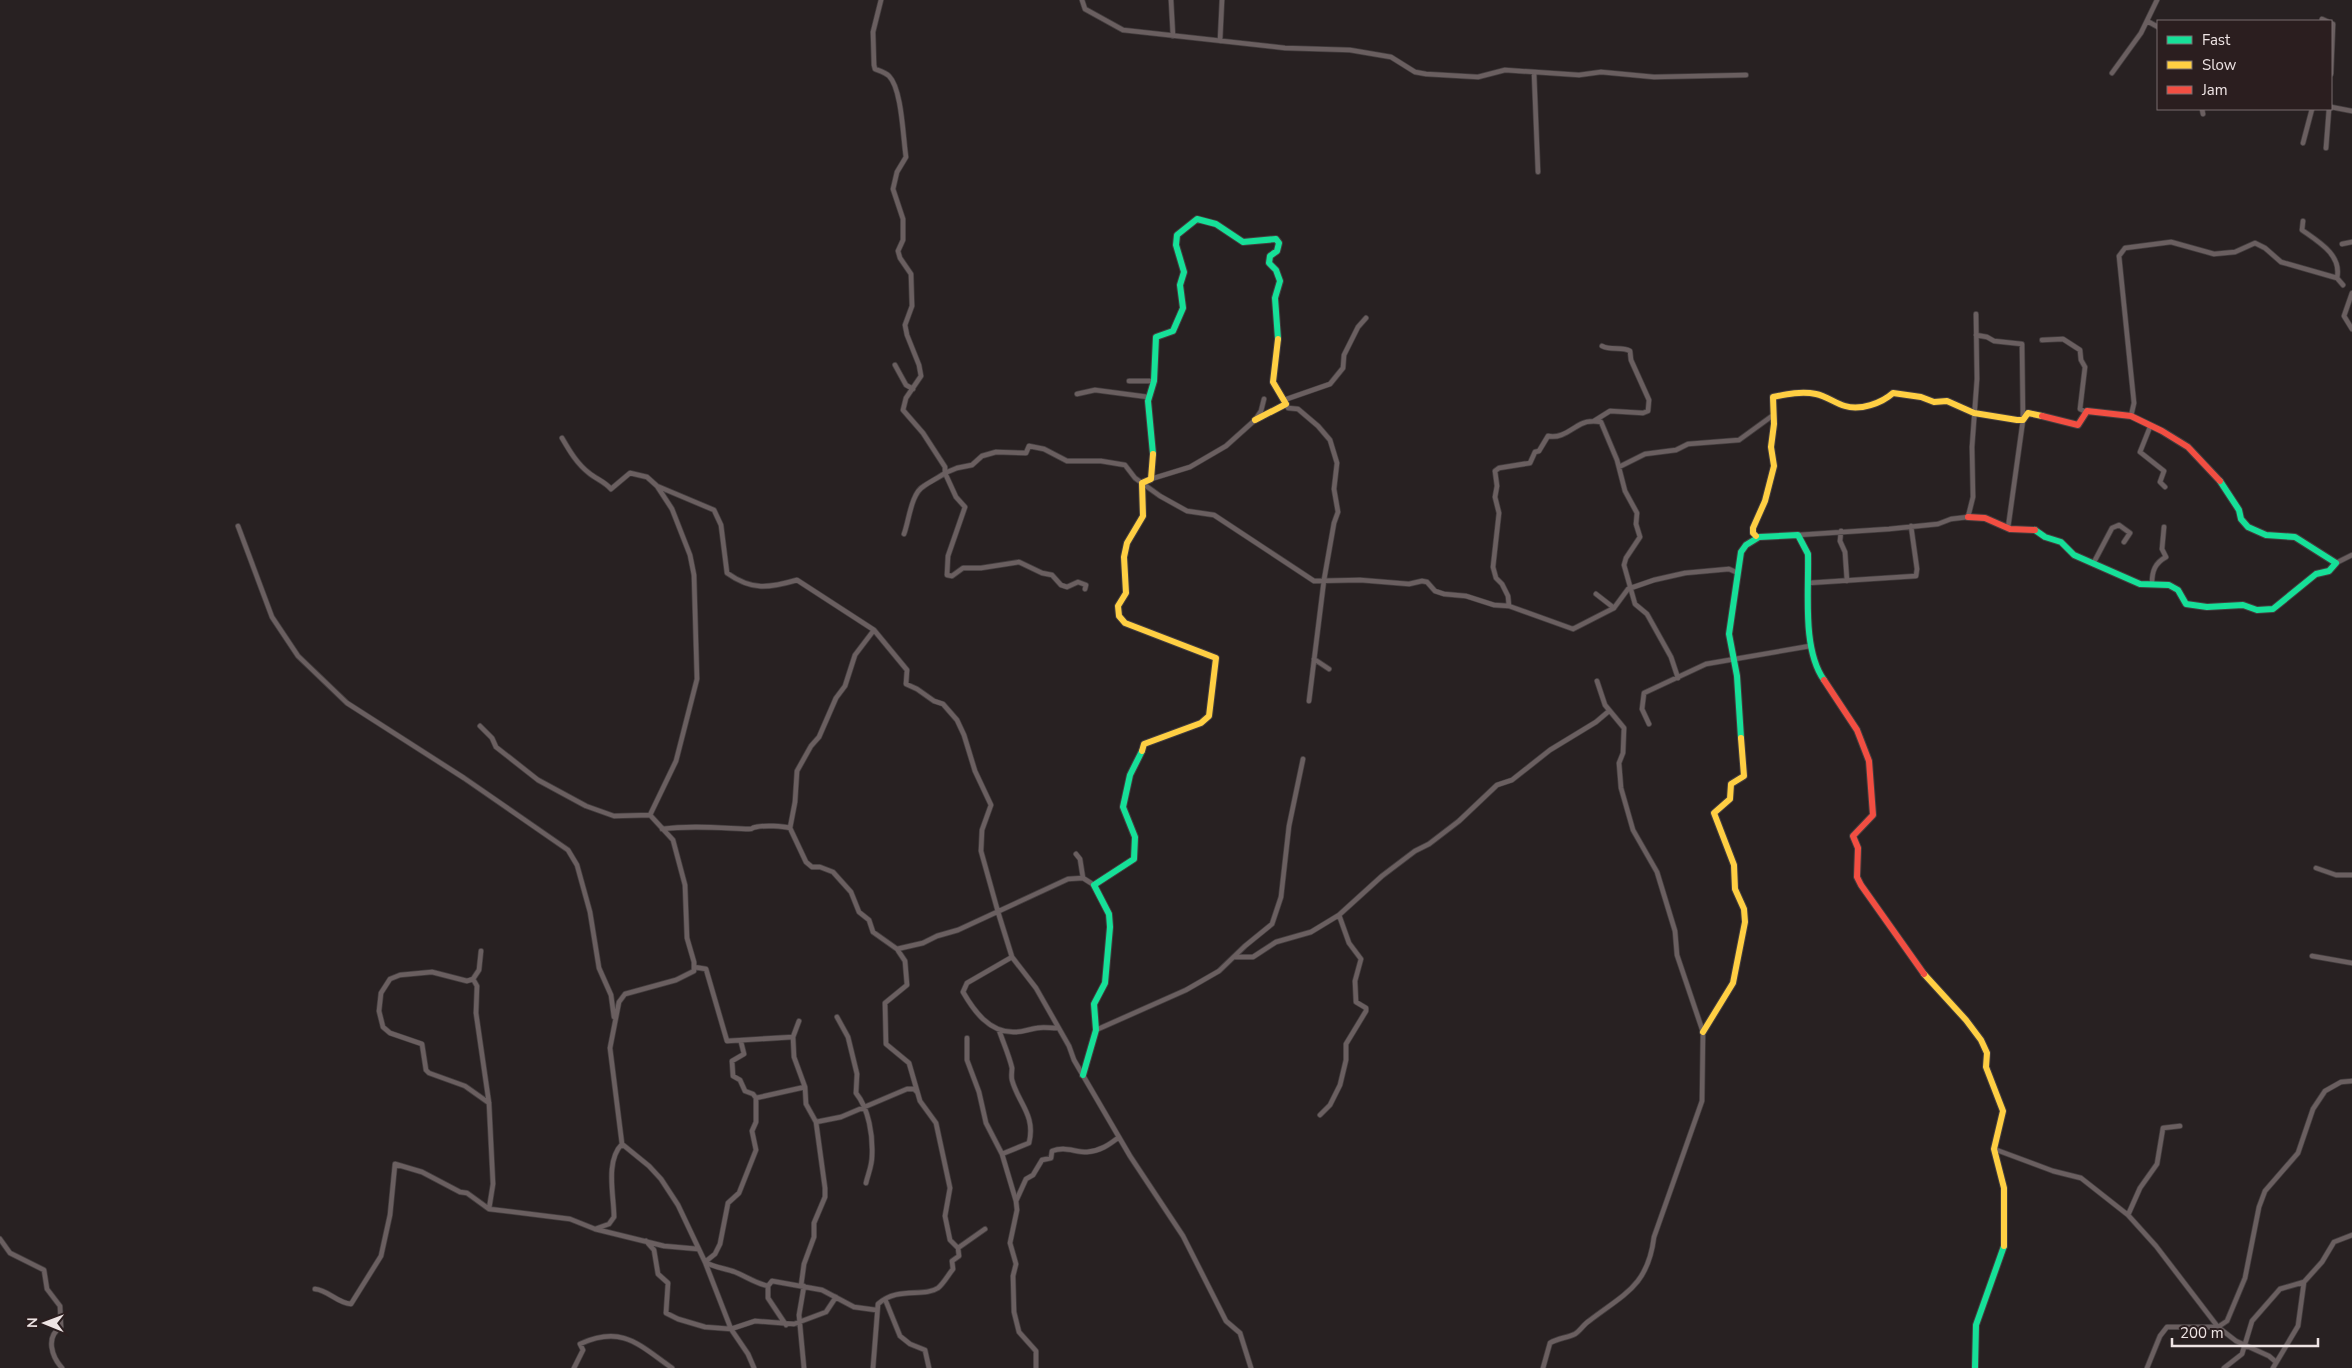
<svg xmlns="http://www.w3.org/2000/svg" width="2352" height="1368" viewBox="0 0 2352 1368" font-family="'Nunito Sans',sans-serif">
	<rect width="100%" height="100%" fill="#282122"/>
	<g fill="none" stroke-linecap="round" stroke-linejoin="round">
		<g stroke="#433d3e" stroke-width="6">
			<path id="street" d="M881 0 873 32 874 65 875 69C880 71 886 73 889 76 902 89 903 138 906 157L897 172 893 189 903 219V240L898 251 900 258 911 274 912 306 905 325 907 335 919 365 921 376 906 398 903 410 923 433 945 467V473C938 478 931 481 924 486 911 493 909 521 904 534
				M1082 0 1085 9 1123 30 1285 48 1350 50 1391 57 1415 72 1426 74 1478 77 1505 70 1579 75 1601 72 1654 77 1746 75
				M1171 0 1173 36
				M2322 19 2333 24 2331 74
				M2147 21 2158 27
				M1220 41 1222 0
				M1534 72 1538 172
				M2112 73 2141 33 2157 0
				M2331 107 2352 111
				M2202 109 2203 114
				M2303 143 2312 109
				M2326 148 2329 109
				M2303 221 2302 230C2319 242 2342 255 2337 278
				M2342 244 2352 242
				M2352 293 2344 316 2352 329
				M1976 335 1987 337 1994 341 2022 344 2023 420 2008 528
				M2042 340 2063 339 2080 350 2081 360 2085 367 2080 409 2086 412
				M895 365 906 385 913 389
				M1129 381H1154
				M1077 394 1095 390 1148 397
				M1284 400 1330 384 1343 368 1344 355 1358 327 1366 318
				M1286 404 1288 408 1298 409 1318 426 1330 440 1337 463 1334 489 1338 512 1334 523 1324 580 1309 701
				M2131 416 2134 403 2119 256 2125 248 2171 242 2214 254 2235 252 2255 243 2265 248 2281 262 2337 278 2343 285
				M1594 421 1610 411 1643 413 1648 411 1649 400 1631 360 1630 351C1622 346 1611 351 1602 346
				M2150 427 2140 452 2164 471 2160 482 2165 487
				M562 438C569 450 577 464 589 473 596 479 604 481 611 489L630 473 647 477 657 486 672 509 690 555 694 575 697 679 676 761 650 815
				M1619 467 1645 454 1676 450 1688 444 1739 440 1772 416
				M1151 479 1190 467 1226 446 1255 420 1261 411 1264 399
				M657 486 714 510 721 525 727 573C752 591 769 588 797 580L874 630 907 670 906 684 917 689 934 701 943 704 957 720 964 735 975 771 991 805 982 830 981 851 998 912 1012 957 1036 988 1069 1046 1074 1060 1130 1156 1183 1236 1226 1321 1240 1333 1251 1368
				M238 526 272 617 298 656 347 703 464 778 568 850 577 865 590 912 599 968 611 995 614 1017
				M1841 531 1840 541 1845 552 1847 581
				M1798 535 1889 529 1938 524 1951 519 1968 517 1973 497 1972 447 1977 379 1976 314
				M2336 563 2352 555
				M2093 564 2112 528 2119 525 2130 533 2124 542
				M1808 583 1916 576 1917 569 1911 526
				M2152 583C2152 571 2155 563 2166 557L2162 549 2164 527
				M1085 589 1086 585 1078 582 1067 587 1061 585 1052 575 1042 573 1019 562 981 568H963L952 576 947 575 948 556 965 507 956 497 945 473 957 468 972 465 982 456 996 452 1026 453 1029 446 1044 449 1067 461H1101L1125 465 1135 478 1160 496 1187 511 1214 515 1314 581 1360 580 1409 584 1422 581 1427 582 1435 591 1444 594 1466 596 1494 605 1509 606 1573 629 1614 608
				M1596 594 1614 608 1628 589 1654 580 1685 573 1729 569 1738 573
				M1509 606 1508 596 1502 584 1496 578 1493 567 1499 513 1495 497 1497 486 1495 471 1499 468 1530 463 1535 452 1539 451 1548 436C1561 439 1571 429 1581 424 1587 421 1595 421 1601 422L1617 460 1625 491 1637 513 1636 524 1640 537 1626 558 1624 565 1635 604 1647 614 1671 657 1678 678
				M1314 659 1329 669
				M1649 724 1642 709 1644 693 1706 664 1810 646
				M480 726 492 738 496 747 538 780 586 806 614 816 650 815 673 840 685 885 687 938 694 962V971L676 980 625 994 619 1002 610 1048 622 1144 649 1166 661 1179 678 1205 705 1262 731 1329 748 1354 754 1368
				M790 828 795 802 797 771 811 746 819 737 836 698 845 686 855 655 874 630
				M662 829C691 825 721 828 749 829 754 829 750 828 756 827 765 825 782 826 790 828L806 862 812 867H820L833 872 851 892 859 912 869 920 873 932 897 949 905 961 907 985 885 1003 886 1044 909 1063 920 1101 936 1123 950 1188 945 1216 950 1240 958 1248
				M1076 854 1080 859 1083 878
				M2316 868 2336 875H2352
				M897 949 923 943 937 936 958 930 1068 879 1083 878 1094 885
				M481 951 479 970 473 979 467 981 432 972 400 975 390 979 381 993 379 1011 383 1027 390 1033 422 1044 426 1070 429 1073 465 1086 489 1103
				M2312 956 2352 963
				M1012 957 967 983 963 992C974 1011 989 1032 1013 1032 1021 1033 1029 1029 1037 1028 1043 1027 1050 1028 1057 1028
				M1234 957H1253L1276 942 1311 932 1339 915 1382 876 1415 851 1429 844 1459 821 1497 785 1512 780 1550 750 1596 722 1609 711
				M694 967 706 969 727 1041 793 1037
				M473 979 477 986 476 1013 489 1103 493 1184 489 1209
				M837 1017 848 1037 857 1074 856 1093C869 1109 873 1136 872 1156 872 1166 868 1174 866 1183
				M799 1021 793 1037 794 1057 805 1087 806 1104 816 1122 825 1188V1197L814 1223V1237L804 1264 801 1286
				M999 1030C1003 1042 1009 1055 1012 1068 1012 1072 1011 1076 1012 1080 1018 1103 1036 1115 1029 1143L1002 1154
				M1096 1030 1186 990 1219 971 1245 946 1272 924 1281 897 1289 826 1303 759
				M967 1038V1060L979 1092 986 1123 1002 1154 1016 1201
				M741 1042 744 1054 732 1061 733 1076 740 1080 745 1091 753 1094 756 1098 805 1087
				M756 1098V1122L752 1131 756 1150 739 1193 728 1203 720 1244 715 1254 705 1262C715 1268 725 1268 735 1272 747 1277 755 1283 768 1286V1298L786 1325
				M1320 1115 1330 1105 1340 1085 1346 1060V1044L1366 1011V1008L1356 1002 1355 981 1361 959 1349 943 1339 915
				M816 1122 841 1117 907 1089H914L917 1092
				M2180 1126 2163 1128 2157 1164 2140 1188 2128 1215 2156 1246 2218 1327 2236 1341 2269 1356 2276 1362
				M1994 1149 2053 1171 2081 1178 2128 1215
				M595 1229 609 1224 614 1217C614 1196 605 1161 622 1144
				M0 1239 10 1253 44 1270 47 1289 60 1306 61 1327C45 1337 52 1357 62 1368
				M646 1241 654 1250 658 1274 668 1283 666 1313 678 1319 705 1327 731 1329 755 1321 794 1324 826 1312 836 1297
				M768 1286 772 1281 822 1290 854 1307 876 1310
				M804 1286 799 1315 804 1368
				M315 1289C328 1290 337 1303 351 1304L381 1256 390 1215 395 1164 422 1172 460 1192 467 1193 489 1209 570 1219 595 1229 664 1246 698 1249
				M885 1299 900 1336 910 1344 925 1350 929 1368
				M574 1368 583 1350 580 1344C622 1325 638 1344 672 1368
				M873 1368 878 1304C898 1286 923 1298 938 1288 944 1283 948 1275 953 1269L952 1261 959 1256 958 1248 985 1229
				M1036 1368V1351L1019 1332 1014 1312 1013 1276 1016 1264 1010 1243 1017 1210 1016 1201 1026 1179 1033 1175 1042 1160 1051 1158 1052 1151C1065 1146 1074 1152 1087 1152 1100 1151 1109 1145 1119 1137
				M1543 1368 1550 1343C1558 1338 1567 1338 1575 1334 1580 1331 1584 1324 1589 1321 1624 1294 1648 1286 1654 1237L1702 1101 1703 1032 1677 955 1675 931 1657 872 1633 830 1621 788 1619 763 1623 753 1624 728 1605 705 1597 681
				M2147 1368 2160 1336 2167 1327H2218L2227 1321 2245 1278 2259 1207 2265 1191 2298 1153 2313 1109 2325 1091 2341 1082 2352 1081
				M2224 1368 2242 1354 2252 1321 2280 1289 2304 1282
				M2273 1368 2298 1326 2304 1282 2322 1262 2334 1242 2352 1235"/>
		</g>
		<g stroke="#433d3e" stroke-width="8">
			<path id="fast" d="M1153 454 1148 401 1154 381 1156 337 1173 331 1183 308 1180 285 1184 272 1176 245 1177 235 1197 219 1216 224 1243 242 1276 239 1279 243 1277 251 1270 256 1269 263 1276 270 1280 281 1275 298 1278 339
				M2035 530 2045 537 2061 542 2074 555 2140 584 2169 585 2178 590 2186 604 2207 607 2243 605 2257 610 2273 609 2316 574 2329 571 2336 563 2295 537 2266 535 2248 527 2241 519 2239 510 2220 481
				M1741 738 1737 676 1729 634 1741 552 1746 545 1759 537 1798 535 1808 554C1809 592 1802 649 1824 680
				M1083 1075 1096 1030 1094 1004 1105 983 1110 927 1109 914 1094 885 1134 859 1135 837 1123 807 1130 775 1142 751
				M1975 1368 1976 1325 2004 1246"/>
		</g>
		<g stroke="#433d3e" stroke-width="8">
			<path id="slow" d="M1255 420 1286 404 1273 382 1278 339
				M1756 536 1753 533V528L1765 501 1774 466 1771 447 1774 424 1773 397C1787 394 1802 391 1816 394 1826 396 1835 403 1845 406 1860 411 1882 403 1893 393L1921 397 1934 402 1947 401 1974 413 2017 420H2023L2028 413 2042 416
				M1142 751 1144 744 1201 723 1209 716 1216 658 1125 623 1119 616 1118 606 1126 593 1124 557 1127 543 1143 516 1142 483 1151 479 1153 454
				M1924 974 1966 1020 1981 1040 1987 1053 1986 1067 2003 1111 1994 1149 2004 1188V1246
				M1703 1032 1733 983 1745 922 1744 909 1735 889 1734 865 1714 813 1730 799 1731 784 1744 776 1741 738"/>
		</g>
		<g stroke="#433d3e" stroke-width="8">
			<path id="jam" d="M2042 416 2078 425 2087 411 2131 416 2162 431 2188 447 2220 481
				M1968 517 1985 518 2010 529 2035 530
				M1824 680 1857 730 1869 761 1873 815 1853 836 1858 848 1857 877 1861 885 1924 974"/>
		</g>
		<use href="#street" stroke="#6a5f60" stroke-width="4.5"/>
		<use href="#fast" stroke="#16e098" stroke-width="6"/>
		<use href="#slow" stroke="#ffcf43" stroke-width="6"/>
		<use href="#jam" stroke="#f24e42" stroke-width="6"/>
	</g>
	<rect x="2157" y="20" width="175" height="90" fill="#2b1e1f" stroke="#796d6e"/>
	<rect x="2167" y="36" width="25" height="8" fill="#16e098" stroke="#796d6e"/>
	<text x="2202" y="45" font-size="15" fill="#eee4e4">Fast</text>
	<rect x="2167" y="61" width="25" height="8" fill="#ffcf43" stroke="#796d6e"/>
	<text x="2202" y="70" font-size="15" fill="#eee4e4">Slow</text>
	<rect x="2167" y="86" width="25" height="8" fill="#f24e42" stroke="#796d6e"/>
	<text x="2202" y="95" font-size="15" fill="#eee4e4">Jam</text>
	<g transform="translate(45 1323) rotate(271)" stroke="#2b1e1f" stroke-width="4" paint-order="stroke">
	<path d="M0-4L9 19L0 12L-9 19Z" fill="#eee4e4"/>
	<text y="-8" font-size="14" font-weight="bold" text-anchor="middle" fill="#eee4e4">N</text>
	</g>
	<path d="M2172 1338v8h146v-8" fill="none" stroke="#eee4e4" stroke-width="2.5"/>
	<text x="2180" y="1338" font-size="15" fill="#eee4e4" stroke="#2b1e1f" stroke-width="4" paint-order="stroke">200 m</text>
</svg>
